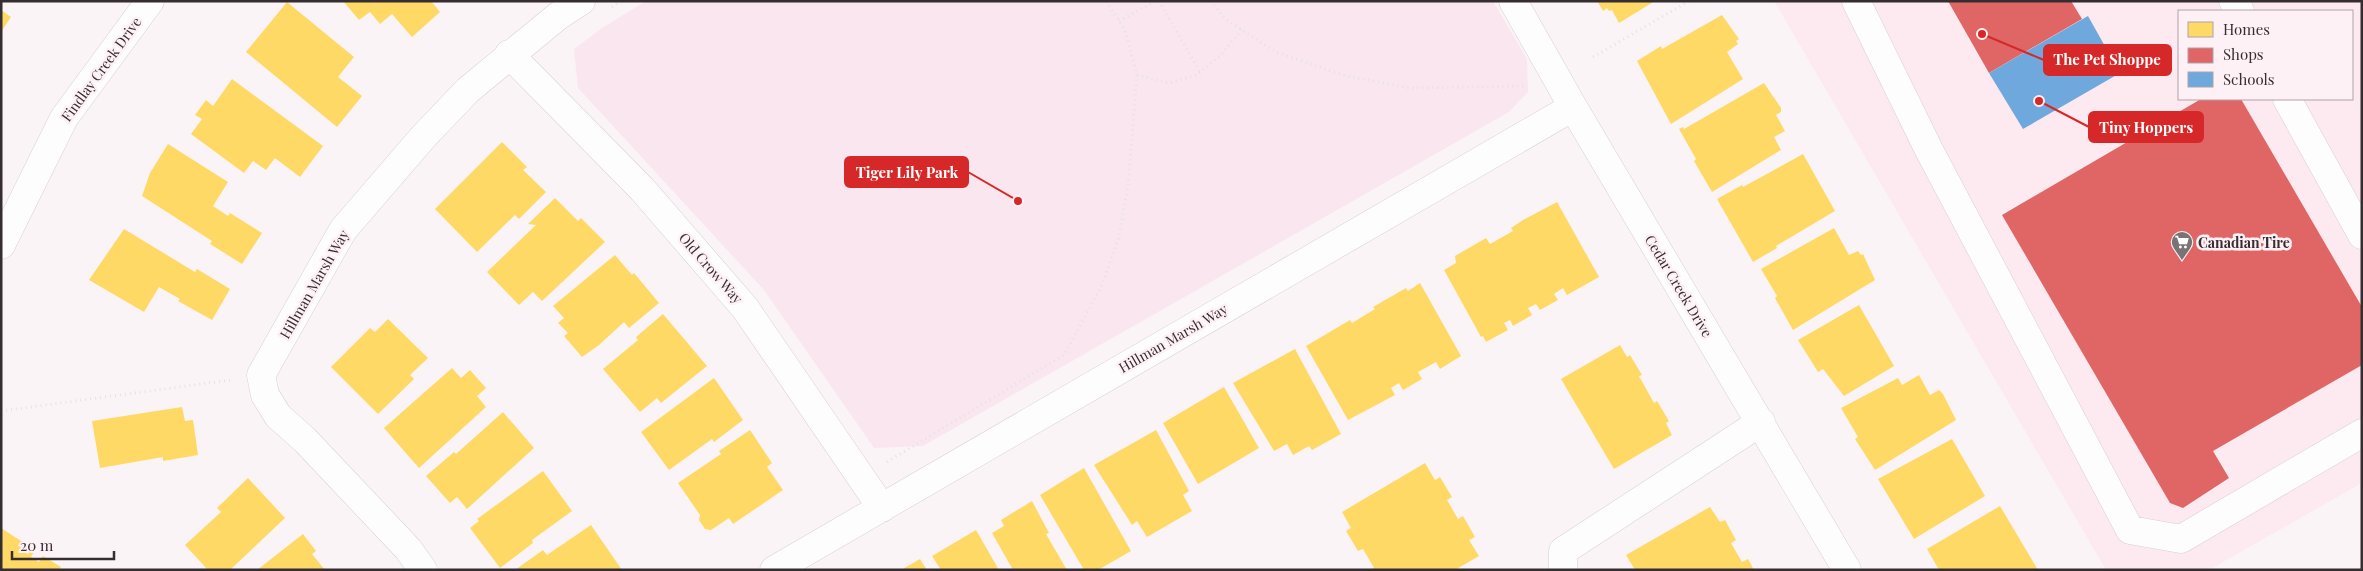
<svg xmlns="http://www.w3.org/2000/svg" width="2363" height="571" viewBox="0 0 2363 571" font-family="'Playfair Display',serif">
	<rect width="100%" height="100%" fill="#fbf4f7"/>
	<path fill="#fdeaf1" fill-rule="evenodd" d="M1774 1H2362V483L2209 570H2106ZM2179 11H2352V99H2179Z"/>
	<path fill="#fae6ee" d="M646 1H1493L1527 59 1528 92 1509 112 923 446 874 448 764 290 578 88 574 49 602 28Z"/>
	<path fill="#ffd966" d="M343 1H431L440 12 412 37 392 14 380 24 370 12 359 20Z
		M1597 1H1655L1619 23 1612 10 1609 11 1607 8 1603 11Z
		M287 2 354 57 338 77 362 96 337 127 246 52Z
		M1 10 11 17 1 32Z
		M1722 15 1739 39 1736 41 1738 44 1727 52 1743 79 1671 124 1637 61 1661 46 1662 49Z
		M232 79 323 146 300 177 275 158 266 170 253 161 244 173 191 134 202 119 195 115 206 100 213 106Z
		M1764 83 1781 108V112L1776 115 1785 131 1774 137 1781 150 1712 192 1694 161 1696 159 1679 129 1683 127 1684 129Z
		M502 142 527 167 523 170 546 192 519 219 515 215 477 252 435 209Z
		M168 144 228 182 213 206 228 216 230 213 262 233 242 264 210 244 212 241 142 196 150 173Z
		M1803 154 1835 211 1776 246 1777 248 1753 262 1717 199 1742 185 1743 187Z
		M555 198 578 221 581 218 605 242 542 301 533 292 519 305 487 272 536 225 528 224Z
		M1557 202 1599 277 1567 295 1563 288 1554 294 1558 300 1540 310 1536 304 1528 308 1532 315 1513 326 1510 320 1504 323 1508 330 1486 342 1483 336 1481 337 1444 270 1456 263 1455 256 1486 238 1490 244 1513 231 1511 228 1523 220Z
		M1834 228 1849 255 1858 251 1861 255 1863 254 1875 280 1793 330 1775 298 1777 296 1761 269Z
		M124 229 195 272 197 269 230 289 212 320 178 301 180 299 159 287 144 312 89 280Z
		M615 255 632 275 634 273 659 303 629 328 624 322 599 345 582 357 564 336 568 333 558 323 564 318 553 306Z
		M1420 283 1461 356 1440 369 1436 362 1418 372 1422 379 1403 390 1399 383 1391 388 1395 395 1348 420 1306 346 1350 320 1352 323 1375 309 1373 307 1406 288 1408 291Z
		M1859 305 1894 366 1844 396 1823 369 1818 372 1798 340Z
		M663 314 707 366 661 403 657 398 640 412 603 369 638 340 636 337Z
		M388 319 428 358 410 375 414 379 378 414 331 367 370 328 375 332Z
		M1620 345 1627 357 1630 355 1642 375 1639 376 1654 403 1657 401 1669 421 1666 423 1672 435 1614 469 1561 379Z
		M1295 349 1341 434 1312 450 1309 446 1293 455 1287 444 1274 451 1233 383Z
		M452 368 461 378 470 370 486 388 477 396 486 407 419 468 384 428Z
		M1919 375 1930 395 1939 390 1943 394 1956 420 1875 470 1855 439 1858 437 1841 408 1898 378 1902 385Z
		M714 378 743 420 714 442 712 439 669 470 641 432Z
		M1224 387 1259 448 1198 484 1163 423Z
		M182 407 185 421 193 420 198 455 163 461V457L100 468 92 421Z
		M503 412 534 448 467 509 457 497 450 503 426 476 454 452 456 454Z
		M750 430 772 463 767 467 783 490 733 524 729 518 711 530 705 529 699 520 700 515 678 483 721 454 719 451Z
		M1156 430 1189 491 1183 495 1192 511 1147 537 1137 521 1132 525 1094 465Z
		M1952 439 1985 496 1914 539 1878 479Z
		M1425 463 1435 480 1440 477 1452 497 1447 500 1458 519 1463 516 1475 537 1469 540 1479 556 1455 570H1370L1374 568 1363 549 1358 551 1346 531 1351 528 1342 512Z
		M1084 468 1131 551 1098 570H1084L1040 495Z
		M543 471 572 511 532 540 533 543 500 568 470 528 479 521 477 519Z
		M248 478 285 518 230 570H208L185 545 221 512 217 508Z
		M1032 501 1049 533 1046 534 1067 570H1013L992 533 1004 526 1001 520Z
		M2000 506 2038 570H1939L1927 549Z
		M1710 507 1720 522 1725 520 1736 540 1731 543 1742 562 1748 559 1754 570H1635L1626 555Z
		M591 525 622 570H515L543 550 547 555Z
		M1 528 35 550 31 557 39 562 43 556 61 567 59 570H1Z
		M976 530 999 570H941L932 556Z
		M303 534 316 551 312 554 325 570H257Z
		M920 559 927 570H901Z"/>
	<path fill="#e06666" d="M1948 1H2071L2082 19 1989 73Z
		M2201 99H2241L2362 307V365L2213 451 2229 478 2183 508 2170 503 2002 215Z"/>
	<path fill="#6fa8dc" d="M2088 16 2120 73 2023 129 1989 73Z"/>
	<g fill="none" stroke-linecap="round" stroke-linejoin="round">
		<g stroke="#d7d0d3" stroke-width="29">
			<path id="minor" d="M1513 1 1573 107 1847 570
				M1856 1 1929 150 2130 530 2181 539 2362 433
				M2233 1 2240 11
				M509 54 642 189 745 308 882 508
				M2287 99 2362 235
				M1 245 64 118 150 1
				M423 570 408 549 305 440 278 416 265 395 261 375 343 230 424 136 468 90 558 16 581 1
				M774 570 1573 107
				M1563 570V551L1761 422"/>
		</g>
		<path stroke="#e4e2e3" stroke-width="3" stroke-dasharray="1 4" stroke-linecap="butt" d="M1159 1 1200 72
			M1211 1 1224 18 1276 52 1342 75 1410 88 1524 86
			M612 7 621 1
			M1119 21 1156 1
			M1593 57 1689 1
			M1137 75 1169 83 1197 75 1221 55 1242 29
			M1 411 231 380
			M887 462 1064 355 1101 287 1119 237 1128 186 1137 75 1125 30 1106 1"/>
		<use href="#minor" stroke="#fefdfe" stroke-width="28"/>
	</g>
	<defs>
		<g id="supermarket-pin" transform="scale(1.125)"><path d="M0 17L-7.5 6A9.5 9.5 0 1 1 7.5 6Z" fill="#7a7376" stroke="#fef1f6"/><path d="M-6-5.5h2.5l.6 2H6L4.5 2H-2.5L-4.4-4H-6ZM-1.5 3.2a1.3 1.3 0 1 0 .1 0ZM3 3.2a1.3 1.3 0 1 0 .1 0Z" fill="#fff"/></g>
	</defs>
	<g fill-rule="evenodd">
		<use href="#supermarket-pin" x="2182" y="242"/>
	</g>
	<g text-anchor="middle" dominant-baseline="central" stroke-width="5" stroke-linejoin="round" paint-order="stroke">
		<g font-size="14" fill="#352d30" stroke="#fef1f6">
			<text transform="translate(101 69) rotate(-54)">Findlay Creek Drive</text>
			<text transform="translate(711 268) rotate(49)">Old Crow Way</text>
			<text transform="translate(314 284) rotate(-60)">Hillman Marsh Way</text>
			<text transform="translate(1679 286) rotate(59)">Cedar Creek Drive</text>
			<text transform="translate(1173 338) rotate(-30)">Hillman Marsh Way</text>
		</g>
		<g font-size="14" font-weight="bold" fill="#352d30" stroke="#fef1f6" text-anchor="start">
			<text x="2198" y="242">Canadian Tire</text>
		</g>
	</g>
	<path fill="none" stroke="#d62828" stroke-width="2" d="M1982 34L2044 60M2039 101L2089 127M1018 201L968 172"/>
	<g fill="#d62828" stroke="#fef1f6" stroke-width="2">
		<circle cx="1982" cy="34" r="5"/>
		<circle cx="2039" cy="101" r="5"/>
		<circle cx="1018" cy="201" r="5"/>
	</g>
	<g fill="#d62828" stroke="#d62828" stroke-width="2">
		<rect x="2044" y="45" width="127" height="30" rx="5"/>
		<rect x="2089" y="112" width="114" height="30" rx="5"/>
		<rect x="845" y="157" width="123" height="30" rx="5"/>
	</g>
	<g font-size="15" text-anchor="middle" font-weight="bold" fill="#fff">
		<text x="2107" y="65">The Pet Shoppe</text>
		<text x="2146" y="133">Tiny Hoppers</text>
		<text x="907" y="178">Tiger Lily Park</text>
	</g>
	<rect width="2363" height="571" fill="none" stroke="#352d30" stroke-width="5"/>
	<rect x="2178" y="10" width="175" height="90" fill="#fef1f6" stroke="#aea3a7"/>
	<rect x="2188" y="22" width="25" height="15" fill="#ffd966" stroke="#aea3a7"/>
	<text x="2223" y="35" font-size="15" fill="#352d30">Homes</text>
	<rect x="2188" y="48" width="25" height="15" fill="#e06666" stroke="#aea3a7"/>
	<text x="2223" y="60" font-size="15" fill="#352d30">Shops</text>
	<rect x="2188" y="72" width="25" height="15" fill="#6fa8dc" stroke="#aea3a7"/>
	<text x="2223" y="85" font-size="15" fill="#352d30">Schools</text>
	<path d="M12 551v8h102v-8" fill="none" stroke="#352d30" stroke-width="2.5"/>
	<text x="20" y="551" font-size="15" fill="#352d30" stroke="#fef1f6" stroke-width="4" paint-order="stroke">20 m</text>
</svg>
